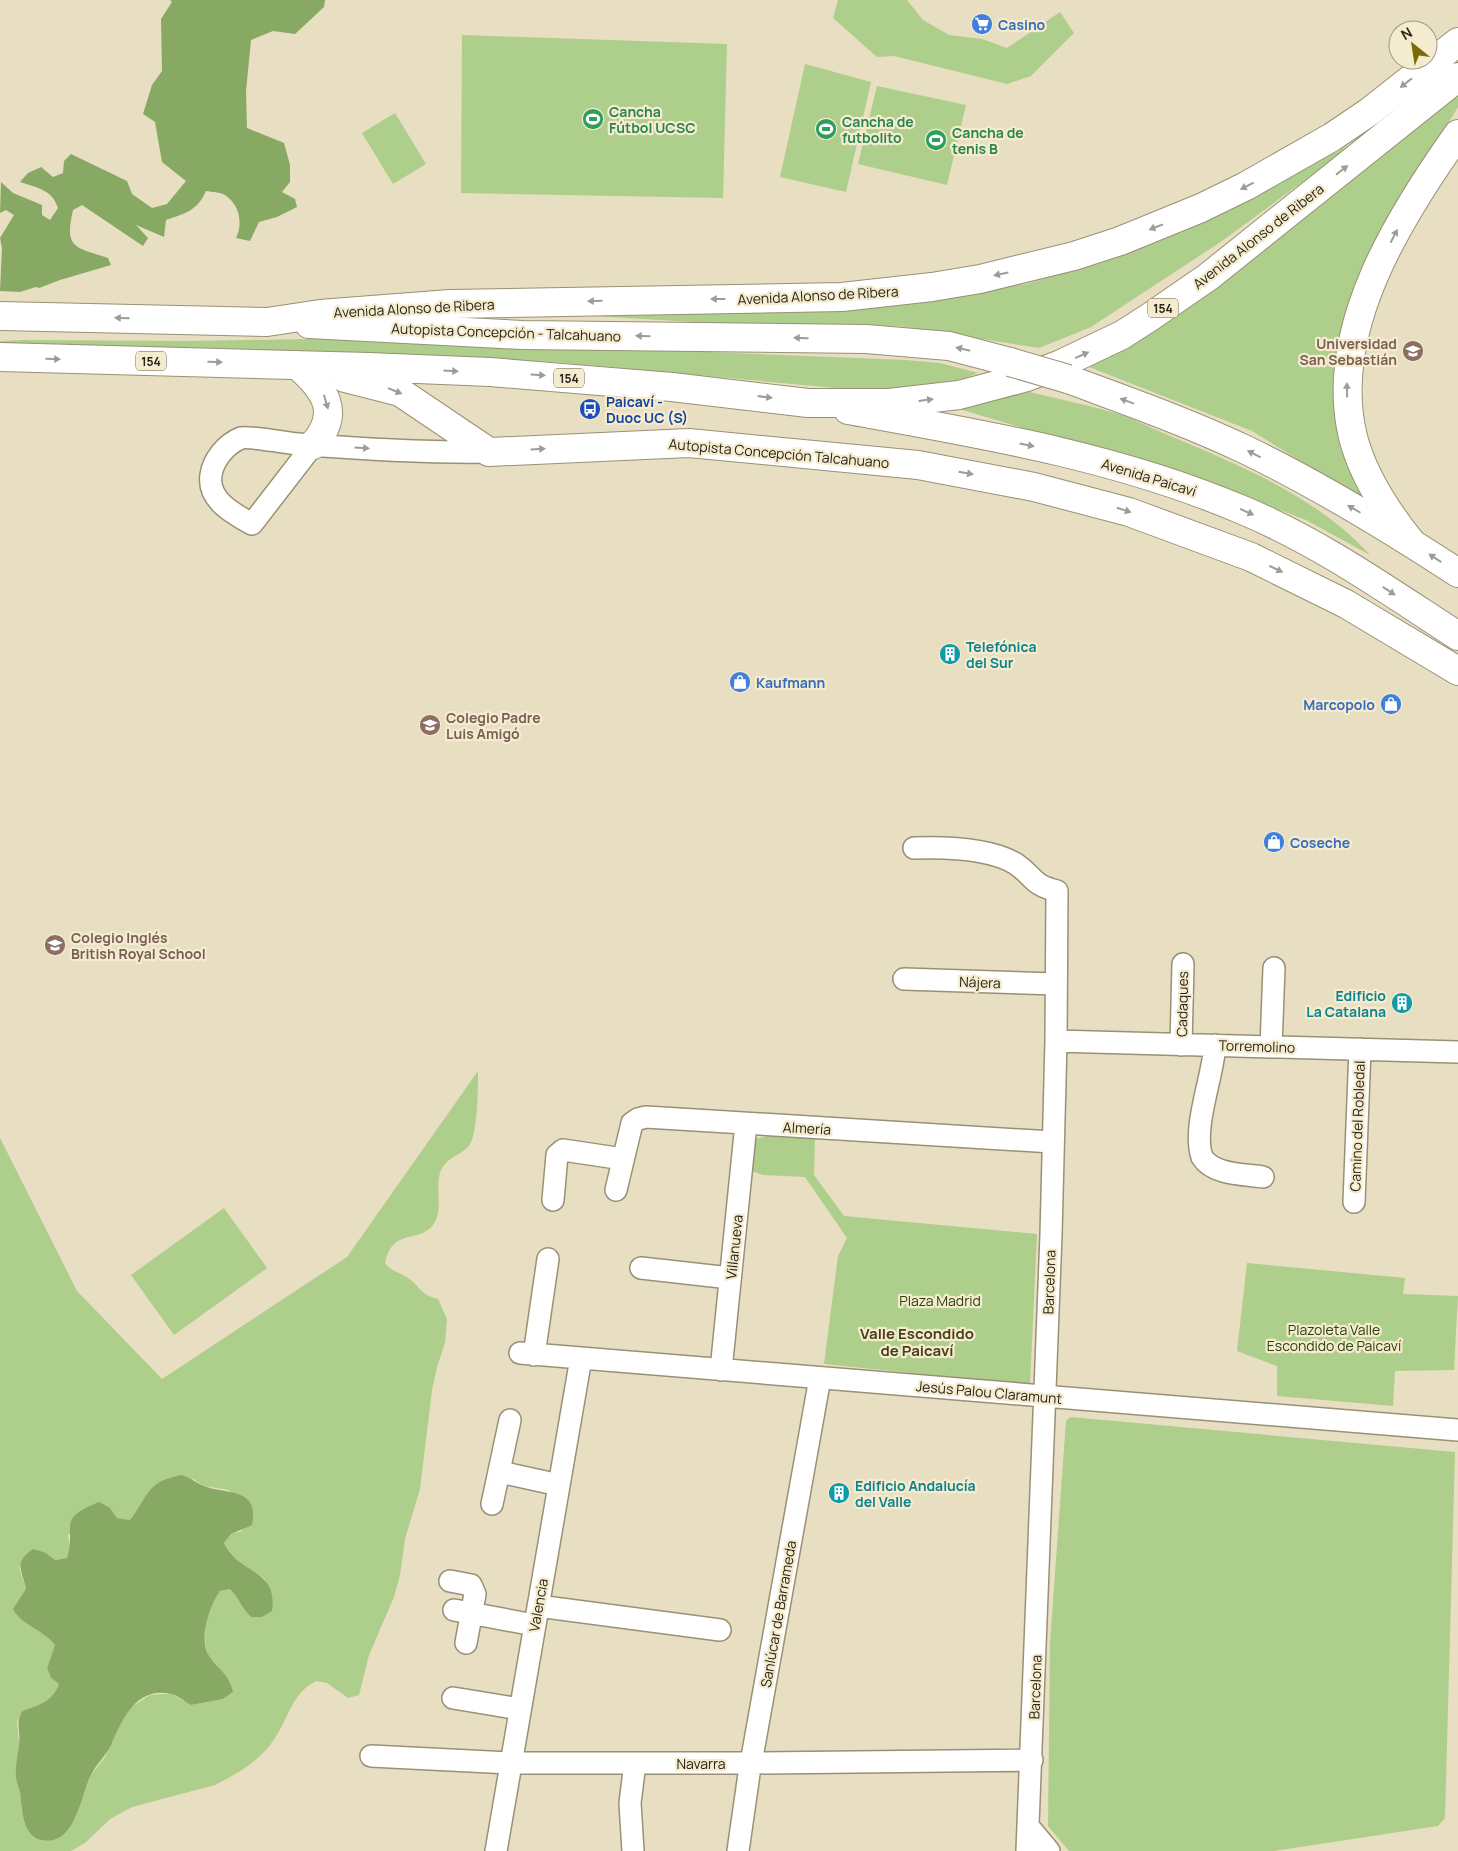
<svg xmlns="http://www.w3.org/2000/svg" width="1458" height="1851" viewBox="0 0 1458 1851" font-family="Manrope,sans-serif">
	<rect width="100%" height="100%" fill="#e8dec1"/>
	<path fill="#aece8b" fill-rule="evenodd" d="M838 0H907L923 20 949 35 982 39 1007 48 1060 12 1074 33 1031 76 1007 84 894 56 877 57 833 18Z
		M462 35 727 44 723 198 461 193Z
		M805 64 871 82 846 192 780 177Z
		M877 86 966 105 947 185 858 164Z
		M1458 93V107L1407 192 1345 340 1368 503 1252 431 1089 367 1128 346Z
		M395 113 426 164 393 184 362 133Z
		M1364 137 1222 241 1091 327 1039 348 899 326 745 325 576 315 902 305 1027 284 1108 259 1186 229 1277 184Z
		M363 338 906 360 940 363 978 373C938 390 890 390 847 389L555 362 373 353 0 345V341L23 340 189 341Z
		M1022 390C1053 398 1085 404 1115 413 1135 419 1155 430 1175 438 1244 467 1318 498 1370 555L1306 520 1217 486 956 408Z
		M478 1071C478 1086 478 1137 468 1147 459 1156 445 1158 440 1173 435 1190 444 1210 433 1225 418 1244 393 1227 385 1263 392 1272 399 1272 408 1278 421 1287 419 1294 438 1299L447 1319 445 1343 437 1367 432 1390 420 1489 405 1539 400 1575 394 1597 369 1655 359 1695 348 1698 327 1683 316 1681C292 1693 289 1717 275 1738 260 1761 239 1773 215 1785L132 1807 110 1819 85 1843 71 1851H0V1138L77 1291 162 1379 347 1257ZM193 1479 204 1486 229 1490 242 1531 231 1534 224 1543C233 1561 249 1569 265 1579L262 1617H251C242 1609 239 1598 230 1589 227 1590 222 1590 219 1592 208 1601 201 1643 208 1654 218 1669 229 1674 232 1693L223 1699 191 1705 172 1694H162L150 1695 131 1707 119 1725 105 1757 91 1775 75 1819 22 1812 20 1790 16 1779 19 1743 17 1722 22 1711C42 1705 51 1704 59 1684L51 1678 47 1668 55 1645 48 1636 28 1625 26 1589 19 1567 46 1553 55 1560 67 1558 70 1547 68 1535 110 1508 117 1518 130 1520 137 1510Z
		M769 1136 815 1137 814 1175 844 1216 1037 1234 1030 1385 824 1364 838 1256 847 1238 805 1177 763 1175 746 1169 755 1139Z
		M224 1208 267 1268 174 1335 131 1275Z
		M1247 1263 1405 1278 1403 1294 1458 1296 1454 1370 1395 1371 1393 1406 1277 1396V1366L1237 1351Z
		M1070 1417 1455 1452 1445 1818 1438 1826 1274 1851H1069L1048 1826 1050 1643 1066 1421Z"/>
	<path fill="#88a964" d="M170 0H325L324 7 295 34 273 31 251 40 246 91 247 128 284 143 290 165V182L282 192 295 199 297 207 277 217 259 222 250 241 236 238C243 224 240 205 225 195 220 192 212 192 206 191 197 211 186 213 166 220L164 237 136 225 148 238 143 246 82 205 73 210C64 249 75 247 108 258L111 265 60 280 39 288 36 287 20 292 0 291 2 248 0 238 14 215 6 210 0 213 1 182 13 193 42 205V215L50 220 58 208C52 189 37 188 20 182L28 173 41 167 53 177 63 173 64 161 71 154 127 181 132 194 152 208 167 204 186 181 162 162 155 122 143 114 152 85 162 71 161 19 172 2Z
		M182 1475C190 1478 197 1483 204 1486 225 1495 260 1486 252 1525L231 1534 224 1543C240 1576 278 1568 272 1611L262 1617H251C242 1609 239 1598 230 1589L220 1591C210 1604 199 1639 208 1654 217 1669 229 1673 233 1692L223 1699 191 1705C185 1702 178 1695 171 1694 136 1686 122 1720 111 1745 106 1756 97 1763 92 1773 81 1793 76 1847 42 1840 22 1837 22 1807 20 1792 19 1787 16 1782 16 1777 15 1766 18 1755 19 1744 21 1729 15 1725 22 1711 40 1705 52 1702 59 1684L51 1678 47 1668 55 1645C43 1629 23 1627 13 1609L26 1589C22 1569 13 1563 33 1549L46 1553 55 1560 67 1558C77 1525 55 1520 99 1502L110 1508 117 1518 130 1520C149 1495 147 1481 182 1475Z"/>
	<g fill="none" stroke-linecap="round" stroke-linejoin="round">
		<g stroke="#999075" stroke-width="24">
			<path id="street" d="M313 445 252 524C234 514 207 500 211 475 213 460 226 444 241 438 249 436 287 443 298 444 361 449 425 453 489 452
				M914 848C944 847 990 848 1016 864 1035 877 1030 884 1057 891L1056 1041 1051 1235 1027 1851
				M904 979 1056 984
				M1056 1041 1458 1052
				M1181 1045 1183 964
				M1215 1045C1213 1077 1192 1128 1202 1157 1213 1175 1244 1174 1263 1177
				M1271 1047 1274 968
				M616 1190 632 1123 638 1119 646 1117 1052 1142
				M553 1200 557 1155 563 1150 623 1159
				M1354 1202 1360 1049
				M641 1268 730 1278
				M520 1353 1458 1430
				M534 1355 548 1259
				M721 1370 746 1124
				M500 1472 559 1485
				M492 1504 510 1420
				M450 1581 471 1585 475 1594 466 1643
				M538 1606 720 1630
				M454 1610 534 1625
				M453 1698 520 1709
				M371 1756 510 1763H751L1032 1760
				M1028 1826 1049 1851
				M496 1851 581 1358
				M633 1851 630 1803 635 1763
				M738 1851 749 1774 820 1378"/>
		</g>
		<g stroke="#999075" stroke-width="30">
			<path id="secondary" d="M489 452 689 443 918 465 1034 487 1129 512 1251 557 1346 604 1458 671"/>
		</g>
		<g stroke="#999075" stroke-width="30">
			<path id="primary" d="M309 324 522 335 866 339 949 346 1010 362
				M1068 379C1127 401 1187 422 1244 449 1319 485 1389 528 1458 573
				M848 410C981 434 1115 456 1240 509 1318 541 1387 590 1458 636"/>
		</g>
		<g stroke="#999075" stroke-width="30">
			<path id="highway" d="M0 316 267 322 320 314 450 304 842 297 932 287 980 279 1074 256 1120 241 1201 208 1246 186 1332 137 1369 112 1458 42
				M0 357 369 367 490 372 672 387 808 403H889L959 395 1027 377 1061 364 1122 335 1150 317 1208 277 1458 77
				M297 365C325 389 342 413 313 445
				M345 378 400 392 489 452
				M1411 542C1386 511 1363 476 1353 437 1327 331 1399 217 1458 134"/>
		</g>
		<use href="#street" stroke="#fff" stroke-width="21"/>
		<use href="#secondary" stroke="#fff" stroke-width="28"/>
		<use href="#primary" stroke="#fff" stroke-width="28"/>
		<use href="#highway" stroke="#fff" stroke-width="28"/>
		<g stroke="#999075" stroke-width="30" stroke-linecap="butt">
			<path id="primary-bridge" d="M1010 362 1068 379"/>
		</g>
		<use href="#primary-bridge" stroke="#fff" stroke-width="28"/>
	</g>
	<defs><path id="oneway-solid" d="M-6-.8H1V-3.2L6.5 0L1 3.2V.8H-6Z" transform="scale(1.25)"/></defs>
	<g fill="#9e9c98">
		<use href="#oneway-solid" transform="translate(1406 83) rotate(142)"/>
		<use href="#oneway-solid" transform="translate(1342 170) rotate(-38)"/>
		<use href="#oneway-solid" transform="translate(1247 186) rotate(153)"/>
		<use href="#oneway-solid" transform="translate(1156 227) rotate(159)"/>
		<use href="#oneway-solid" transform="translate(1394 236) rotate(-63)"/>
		<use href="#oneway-solid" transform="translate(1001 274) rotate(168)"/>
		<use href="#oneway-solid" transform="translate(718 299) rotate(180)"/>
		<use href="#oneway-solid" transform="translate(595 301) rotate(179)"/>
		<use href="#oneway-solid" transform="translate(122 318) rotate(-179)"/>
		<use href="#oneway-solid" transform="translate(643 336) rotate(-179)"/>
		<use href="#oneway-solid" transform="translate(801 338) rotate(-179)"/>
		<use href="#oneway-solid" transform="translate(963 349) rotate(-167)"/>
		<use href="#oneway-solid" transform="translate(1082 355) rotate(-24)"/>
		<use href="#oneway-solid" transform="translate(53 359) rotate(1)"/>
		<use href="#oneway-solid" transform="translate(215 362) rotate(2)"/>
		<use href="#oneway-solid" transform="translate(451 371) rotate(3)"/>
		<use href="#oneway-solid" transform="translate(538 375) rotate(4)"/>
		<use href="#oneway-solid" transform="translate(1347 390) rotate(-91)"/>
		<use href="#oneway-solid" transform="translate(395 391) rotate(22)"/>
		<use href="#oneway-solid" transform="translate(765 397) rotate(7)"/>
		<use href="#oneway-solid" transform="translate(926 400) rotate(-7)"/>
		<use href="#oneway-solid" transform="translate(1127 401) rotate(-160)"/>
		<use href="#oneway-solid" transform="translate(326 402) rotate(74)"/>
		<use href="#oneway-solid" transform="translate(1027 445) rotate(11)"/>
		<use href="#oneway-solid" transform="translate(362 448) rotate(3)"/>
		<use href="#oneway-solid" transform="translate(538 449) rotate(-4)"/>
		<use href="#oneway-solid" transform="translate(1254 454) rotate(-153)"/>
		<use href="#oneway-solid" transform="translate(966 473) rotate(10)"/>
		<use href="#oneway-solid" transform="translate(1354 509) rotate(-150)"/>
		<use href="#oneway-solid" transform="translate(1124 510) rotate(17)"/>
		<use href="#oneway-solid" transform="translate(1247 512) rotate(24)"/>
		<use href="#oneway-solid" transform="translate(1435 558) rotate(-147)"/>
		<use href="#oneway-solid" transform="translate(1276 569) rotate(25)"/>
		<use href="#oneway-solid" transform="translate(1389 591) rotate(33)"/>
	</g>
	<defs>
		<g id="supermarket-disc" transform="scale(1.125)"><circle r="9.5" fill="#3f7fe0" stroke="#f5ebce"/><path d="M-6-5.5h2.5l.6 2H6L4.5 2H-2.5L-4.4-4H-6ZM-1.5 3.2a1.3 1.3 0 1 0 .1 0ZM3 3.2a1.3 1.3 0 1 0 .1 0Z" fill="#fff"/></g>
		<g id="stadium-disc" transform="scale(1.125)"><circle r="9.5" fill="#2e9e5b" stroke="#f5ebce"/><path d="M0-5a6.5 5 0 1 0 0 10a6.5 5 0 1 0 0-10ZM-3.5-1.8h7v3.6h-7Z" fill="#fff"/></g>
		<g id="university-disc" transform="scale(1.125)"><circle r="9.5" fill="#8d6e63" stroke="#f5ebce"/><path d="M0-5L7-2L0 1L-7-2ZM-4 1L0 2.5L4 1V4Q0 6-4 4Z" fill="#fff"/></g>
		<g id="bus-disc" transform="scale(1.125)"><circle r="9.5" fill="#1a4fb4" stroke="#f5ebce"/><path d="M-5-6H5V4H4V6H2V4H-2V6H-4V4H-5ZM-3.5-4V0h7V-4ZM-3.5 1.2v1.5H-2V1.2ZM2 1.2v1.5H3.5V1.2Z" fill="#fff"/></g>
		<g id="building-disc" transform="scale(1.125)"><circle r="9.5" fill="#0f9aa8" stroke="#f5ebce"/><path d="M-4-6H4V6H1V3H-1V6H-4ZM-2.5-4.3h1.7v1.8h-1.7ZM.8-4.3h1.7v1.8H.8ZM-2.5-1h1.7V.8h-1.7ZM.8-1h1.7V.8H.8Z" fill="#fff"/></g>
		<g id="shop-disc" transform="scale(1.125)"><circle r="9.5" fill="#3f7fe0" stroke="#f5ebce"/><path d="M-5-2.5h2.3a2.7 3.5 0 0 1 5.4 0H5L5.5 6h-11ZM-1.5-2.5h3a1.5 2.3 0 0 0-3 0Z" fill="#fff"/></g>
		<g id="school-disc" transform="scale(1.125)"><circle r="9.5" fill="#8d6e63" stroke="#f5ebce"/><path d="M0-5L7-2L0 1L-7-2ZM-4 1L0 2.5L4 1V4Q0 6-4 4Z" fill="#fff"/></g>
	</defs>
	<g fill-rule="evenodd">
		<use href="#supermarket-disc" x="982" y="24"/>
		<use href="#stadium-disc" x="593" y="119"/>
		<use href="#stadium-disc" x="826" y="129"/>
		<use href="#stadium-disc" x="936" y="140"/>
		<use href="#university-disc" x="1413" y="351"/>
		<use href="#bus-disc" x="590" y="409"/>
		<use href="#building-disc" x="950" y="654"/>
		<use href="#shop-disc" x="740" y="682"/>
		<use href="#shop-disc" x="1391" y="704"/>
		<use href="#school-disc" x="430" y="725"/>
		<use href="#shop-disc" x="1274" y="842"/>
		<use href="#school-disc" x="55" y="945"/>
		<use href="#building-disc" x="1402" y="1003"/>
		<use href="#building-disc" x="839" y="1493"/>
	</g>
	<g text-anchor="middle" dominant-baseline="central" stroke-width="4.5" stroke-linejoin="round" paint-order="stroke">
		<g fill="#f5ebce" stroke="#66604f" stroke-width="1">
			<rect x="1148" y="298.5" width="30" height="19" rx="4"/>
			<rect x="136" y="351.5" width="30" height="19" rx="4"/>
			<rect x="554" y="368.5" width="30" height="19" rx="4"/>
		</g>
		<g font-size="12" font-weight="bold" fill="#282419">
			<text x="1163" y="308">154</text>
			<text x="151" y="361">154</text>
			<text x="569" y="378">154</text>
		</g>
		<g font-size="14" font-weight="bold" fill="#366cbe" stroke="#f5ebce" text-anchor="start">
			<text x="998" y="24">Casino</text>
			<text x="756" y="682">Kaufmann</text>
			<text x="1375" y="704" text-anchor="end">Marcopolo</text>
			<text x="1290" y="842">Coseche</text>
		</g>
		<g font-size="14" font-weight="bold" fill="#27864d" stroke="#f5ebce" text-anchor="start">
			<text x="609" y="111">Cancha<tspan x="609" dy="16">Fútbol UCSC</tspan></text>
			<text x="842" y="121">Cancha de<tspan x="842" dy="16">futbolito</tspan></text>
			<text x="952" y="132">Cancha de<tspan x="952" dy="16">tenis B</tspan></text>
		</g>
		<g font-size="14" fill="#282419" stroke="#f5ebce">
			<text transform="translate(1258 236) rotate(-38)">Avenida Alonso de Ribera</text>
			<text transform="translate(818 295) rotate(-3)">Avenida Alonso de Ribera</text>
			<text transform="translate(414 308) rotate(-3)">Avenida Alonso de Ribera</text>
			<text transform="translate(506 332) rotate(2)">Autopista Concepción - Talcahuano</text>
			<text transform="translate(779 453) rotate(5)">Autopista Concepción Talcahuano</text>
			<text transform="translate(1149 477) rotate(17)">Avenida Paicaví</text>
			<text transform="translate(980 982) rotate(2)">Nájera</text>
			<text transform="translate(1182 1004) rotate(-89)">Cadaques</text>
			<text transform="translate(1257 1046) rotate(2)">Torremolino</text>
			<text transform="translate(1357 1126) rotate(-88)">Camino del Robledal</text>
			<text transform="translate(807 1128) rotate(3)">Almería</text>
			<text transform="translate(734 1247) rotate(-84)">Villanueva</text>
			<text transform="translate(1049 1282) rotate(-88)">Barcelona</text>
			<text transform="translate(989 1392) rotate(5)">Jesús Palou Claramunt</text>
			<text transform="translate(538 1605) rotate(-80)">Valencia</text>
			<text transform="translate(778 1614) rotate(-80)">Sanlúcar de Barrameda</text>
			<text transform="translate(1035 1687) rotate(-88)">Barcelona</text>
			<text x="701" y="1763">Navarra</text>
		</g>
		<g font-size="14" font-weight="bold" fill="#785e54" stroke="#f5ebce" text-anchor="start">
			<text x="1397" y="343" text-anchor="end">Universidad<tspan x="1397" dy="16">San Sebastián</tspan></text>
			<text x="446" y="717">Colegio Padre<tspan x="446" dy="16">Luis Amigó</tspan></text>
			<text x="71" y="937">Colegio Inglés<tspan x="71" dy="16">British Royal School</tspan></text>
		</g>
		<g font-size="14" font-weight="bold" fill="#164399" stroke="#f5ebce" text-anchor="start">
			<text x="606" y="401">Paicaví -<tspan x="606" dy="16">Duoc UC (S)</tspan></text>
		</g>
		<g font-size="14" font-weight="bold" fill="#0d838f" stroke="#f5ebce" text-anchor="start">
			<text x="966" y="646">Telefónica<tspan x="966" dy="16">del Sur</tspan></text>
			<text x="1386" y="995" text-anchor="end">Edificio<tspan x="1386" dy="16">La Catalana</tspan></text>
			<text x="855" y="1485">Edificio Andalucía<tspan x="855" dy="16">del Valle</tspan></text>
		</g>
		<g font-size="14" fill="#2b400d" stroke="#f5ebce">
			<text x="940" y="1300">Plaza Madrid</text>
			<text x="1334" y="1329">Plazoleta Valle<tspan x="1334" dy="16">Escondido de Paicaví</tspan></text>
		</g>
		<g font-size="15" font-weight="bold" fill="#464017" stroke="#f5ebce">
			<text x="917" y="1333">Valle Escondido<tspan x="917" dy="17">de Paicaví</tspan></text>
		</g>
	</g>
	<g transform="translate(1413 45) rotate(330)"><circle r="24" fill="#f5ebce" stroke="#a39b86"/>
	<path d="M0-4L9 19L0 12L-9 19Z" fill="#796c06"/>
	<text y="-8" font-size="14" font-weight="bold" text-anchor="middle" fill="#282419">N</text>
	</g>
</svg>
